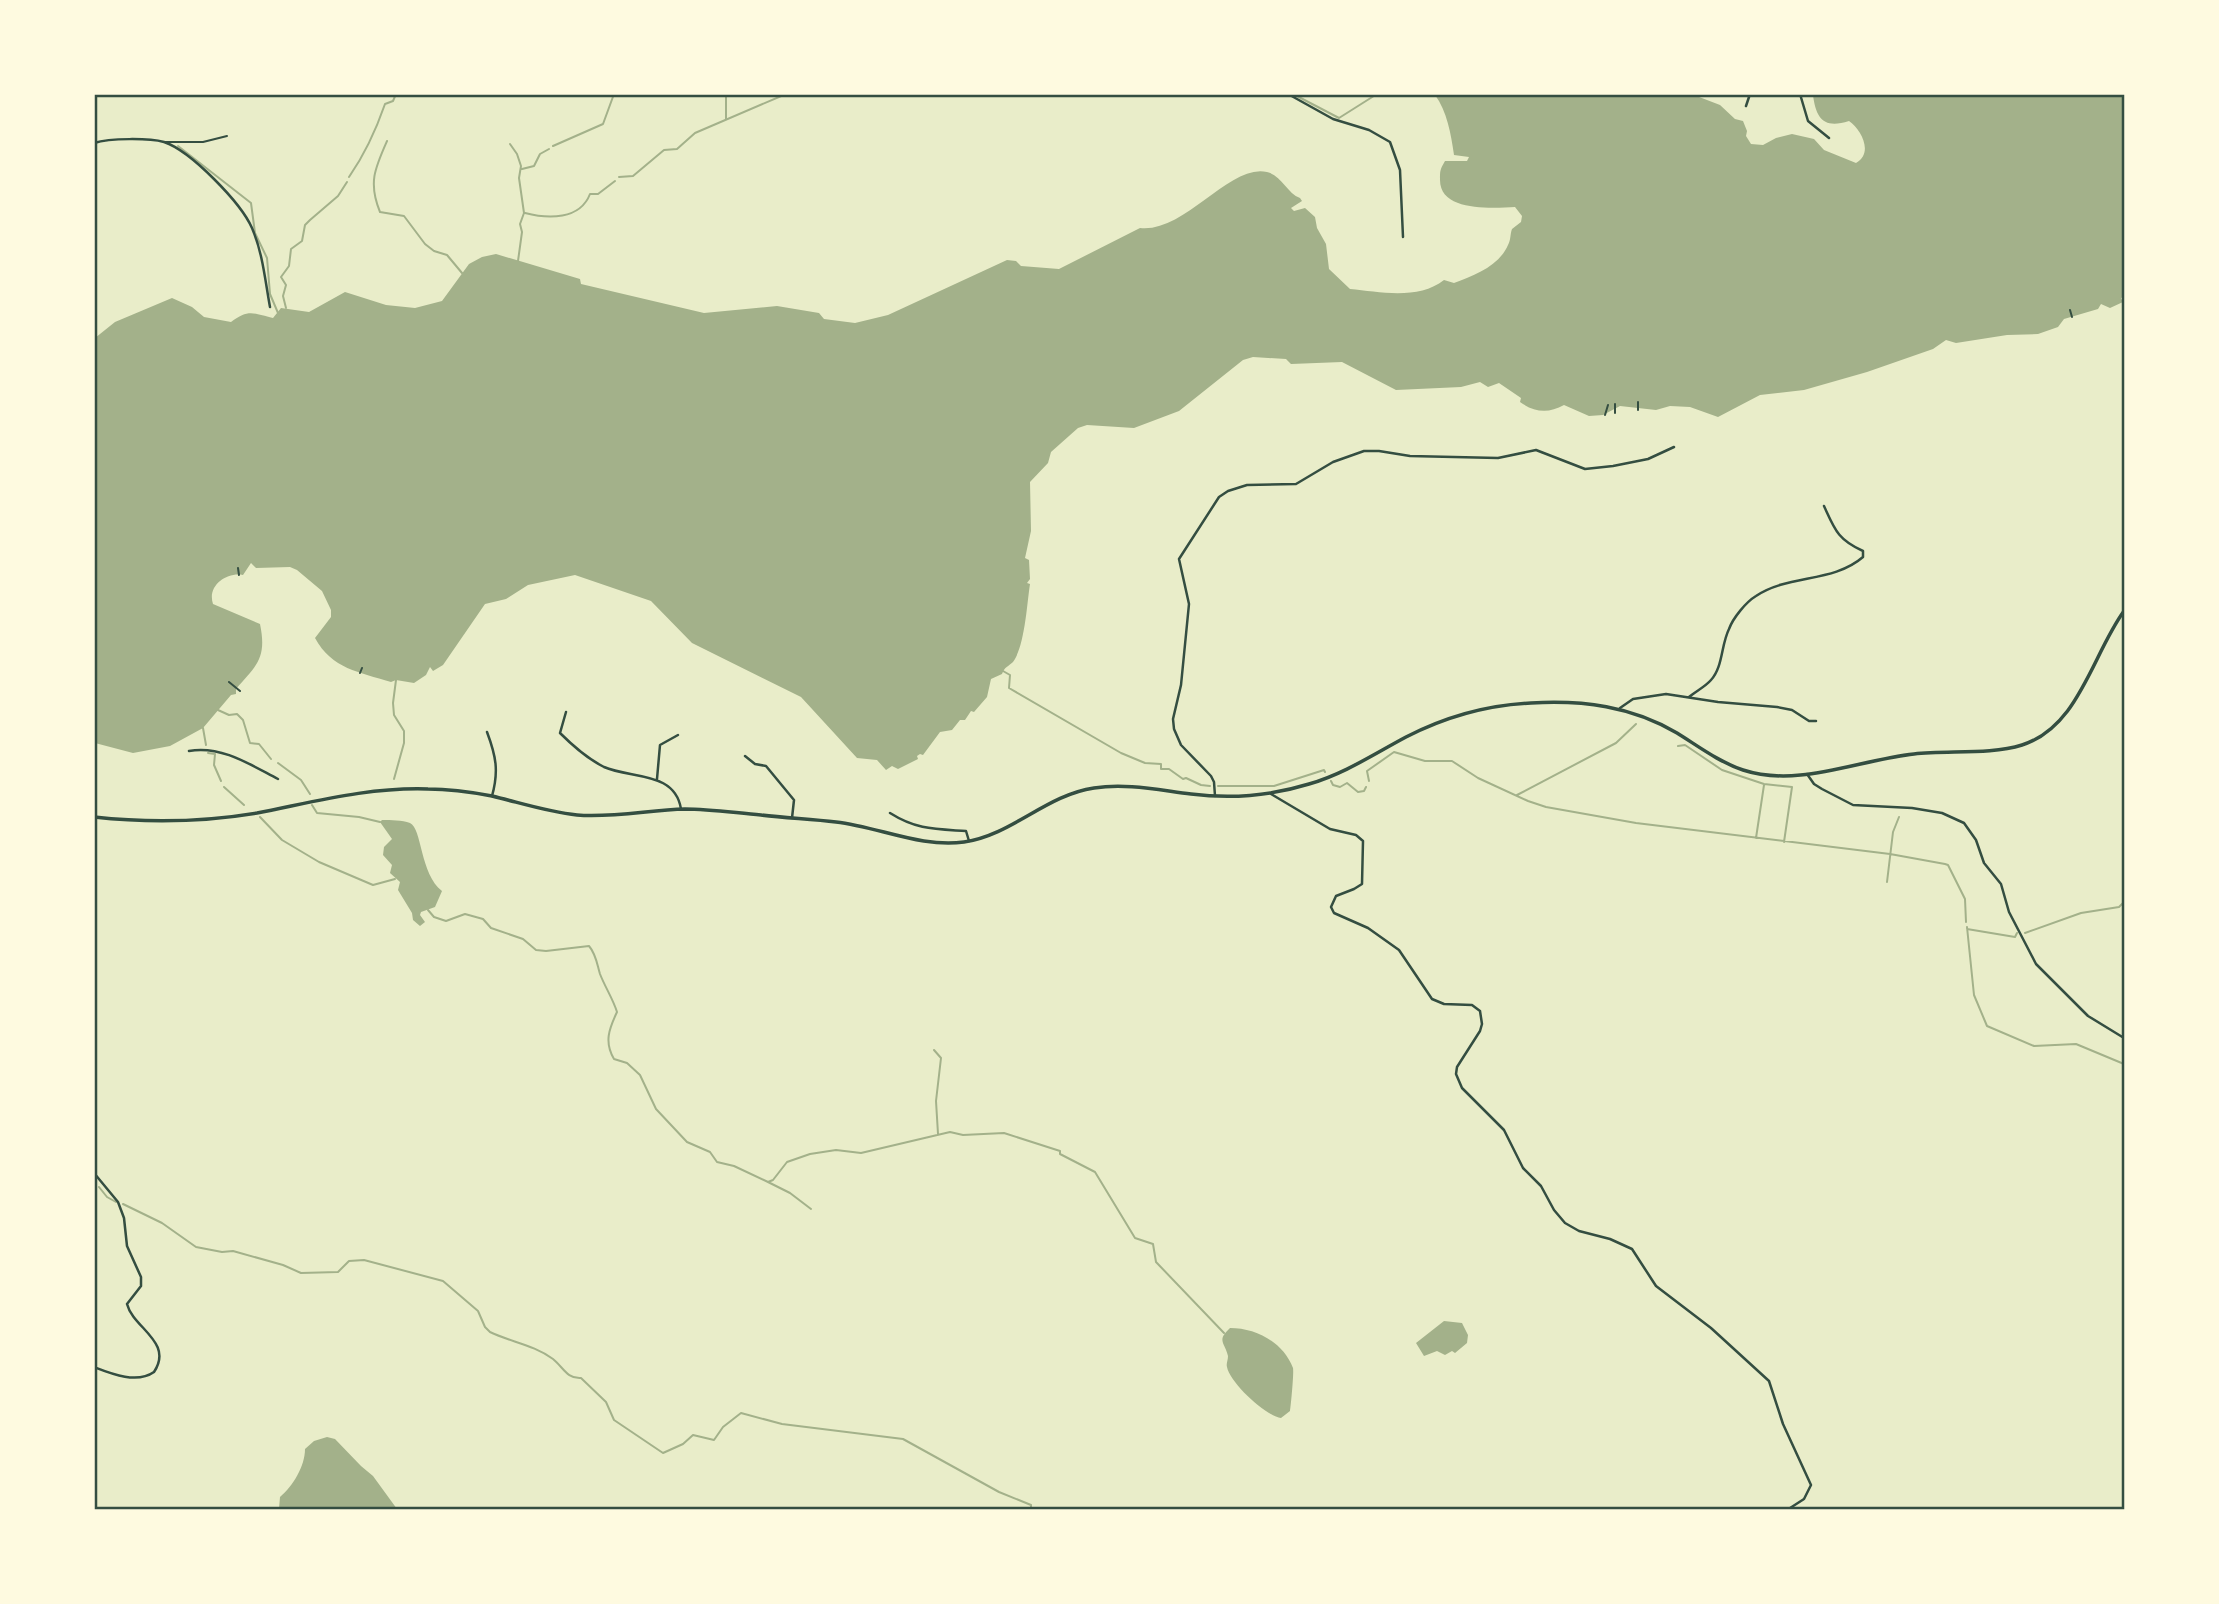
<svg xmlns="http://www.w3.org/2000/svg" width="2219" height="1604" viewBox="0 0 2219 1604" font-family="Barlow,sans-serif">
	<rect width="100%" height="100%" fill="#e9edc9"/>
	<path fill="#a3b18a" d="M1435 95H1694L1720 105 1735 119 1743 121 1747 131 1746 136 1751 144 1763 145 1776 138 1792 134 1814 139 1824 150 1856 163C1874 153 1861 129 1849 121 1824 129 1816 119 1813 95H2124V297L2121 298 2123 302 2110 308 2101 304 2098 309 2064 319 2058 327 2038 334 2007 335 1956 343 1946 340 1933 349 1867 372 1804 390 1760 395 1718 417 1690 407 1670 406 1656 410 1620 406 1603 415 1589 416 1564 405C1548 414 1534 412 1520 402L1521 398 1499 383 1488 387 1480 382 1461 387 1396 390 1342 362 1291 364 1286 359 1253 357 1243 360 1179 411 1134 428 1087 425 1078 428 1051 452 1048 463 1030 482 1031 531 1025 558 1029 560 1030 579 1027 583 1030 584C1027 603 1025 646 1013 662 1008 667 1005 666 1002 674L991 679 987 697 974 712 971 711 965 720H960L952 730 940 732 923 755 920 754 917 756 918 759 898 769 892 766 886 770 877 760 857 758 801 697 692 643 651 601 575 575 528 585 506 599 485 604 443 665 433 671 430 667 426 675 414 683 396 680 391 682C359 672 332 669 315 638L331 617V610L322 591 297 570 290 567 256 568 251 563 243 575C226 572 207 586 213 604L260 624C267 658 257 665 236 689V694L231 695 203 728 170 746 133 753 95 743V338L115 322 172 298 192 307 204 317 231 322C248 309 253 313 273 318L281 308 309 312 345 292 386 305 415 308 442 301 469 264 482 257 496 254 580 279 581 284 704 313 777 306 819 313 824 319 855 323 888 315 1007 260 1016 261 1021 266 1059 269 1140 228C1185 233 1230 163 1267 172 1281 175 1287 193 1300 198L1302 201 1291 208 1294 211 1305 208 1315 217 1317 228 1326 244 1329 269 1350 289C1380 292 1419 300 1444 280L1454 283C1475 275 1499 266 1508 245 1511 240 1510 234 1512 229L1521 222 1522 216 1515 207C1492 208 1440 212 1440 180 1440 170 1440 170 1445 161H1467L1469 157 1454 155C1451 134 1447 111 1435 95Z
		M382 820C391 820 402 820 410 823 422 828 420 874 442 891L435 907 421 912 420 915 425 922 420 926 413 920 412 913 398 890 400 882 390 873 392 865 383 855 384 847 392 839 380 822Z
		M1444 1321 1462 1323 1468 1335 1467 1343 1455 1353 1452 1351 1445 1355 1437 1351 1424 1356 1416 1343Z
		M1230 1328C1256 1328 1283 1342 1293 1368 1294 1372 1291 1405 1290 1411L1281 1418C1266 1416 1230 1383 1227 1367 1226 1364 1228 1360 1228 1356 1225 1342 1216 1341 1230 1328Z
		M327 1437 335 1439 361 1466 373 1476 397 1509H279L280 1497C293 1486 305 1466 305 1449L314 1441Z"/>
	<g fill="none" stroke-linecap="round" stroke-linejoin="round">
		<path stroke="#a3b18a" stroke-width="2" d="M1293 94 1339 118 1377 94
			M726 119V94
			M387 141C375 168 368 183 380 212L404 216 425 244 434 251 447 255 462 273
			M510 144 517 154 521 166 519 178 524 213 520 224 522 232 518 261
			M178 146 251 203 255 233 267 258 270 294 278 313
			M553 146 603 124 614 94
			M522 169 534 166 540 154 549 149
			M349 177C365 154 376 130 385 104L393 101 396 94
			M619 177 633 176 664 150 677 149 695 133 786 94
			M525 213C548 219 580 220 590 194H598L615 181
			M286 308 283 296 286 285 281 277 289 266 291 249 302 241 305 225 310 220 338 196 347 182
			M1003 671 1010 675 1009 688 1121 753 1145 763 1161 764V769H1169L1183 779 1186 778 1201 785 1210 786
			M218 710 229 715 237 714 243 720 250 743 259 744 271 759
			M203 728 206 745
			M1678 746 1685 745 1722 770 1764 784 1792 787 1784 842
			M208 753 215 754 214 765 221 781
			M278 763 301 780 310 794
			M394 779 404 743V731L394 715 393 703 396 680
			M1331 781 1333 785 1340 787 1347 783 1358 792 1364 791 1366 787
			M1369 781 1367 771 1394 752 1425 761H1452L1478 778 1528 801 1546 807 1636 823 1890 854 1945 864 1948 865 1965 899 1966 922
			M1218 786H1274L1324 770 1325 772
			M224 787 244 805
			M1517 795 1616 743 1636 724
			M312 805 317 813 359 817 380 822
			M260 817 282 840 319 862 373 885 395 879
			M1756 838 1764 785
			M1887 882 1893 832 1899 817
			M428 910 434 917 446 921 465 914 483 919 491 928 523 939 536 950 546 951 589 946C596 954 597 964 600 974 605 987 613 999 617 1012 609 1029 604 1042 614 1059L627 1063 640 1075 656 1109 687 1142 710 1152 717 1162 734 1166 768 1182 773 1180 787 1162 810 1154 836 1150 861 1153 950 1132 963 1135 1004 1133 1060 1151V1154L1095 1172 1135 1238 1153 1244 1156 1262 1224 1333
			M1967 927 1974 995 1987 1026 2034 1046 2076 1044 2124 1064
			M1967 929 2015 937 2017 933
			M2025 933 2081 913 2119 907 2124 902
			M934 1050 941 1058 936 1101 938 1134
			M768 1182 790 1193 811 1209
			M99 1187 107 1197 116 1202
			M123 1204 162 1223 196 1247 222 1252 233 1251 283 1265 301 1273 338 1272 349 1261 364 1260 443 1281 478 1311 485 1327 490 1332C511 1342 534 1345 553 1359 563 1367 567 1379 581 1378L606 1402 614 1420 663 1453 683 1444 693 1435 714 1440 723 1427 741 1413 782 1424 903 1439 999 1492 1031 1505V1510"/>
		<path stroke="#344e41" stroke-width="2" d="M2070 310 2072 317
			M1615 404V413
			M1638 410V402
			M1605 415 1608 405
			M238 568 239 575
			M360 673 362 668
			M229 682 240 691"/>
		<path stroke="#344e41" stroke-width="2" d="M165 142H203L227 136"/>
		<path stroke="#344e41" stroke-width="2.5" d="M1288 94 1333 119 1369 130 1390 142 1400 170 1403 237
			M1800 94 1808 121 1829 138
			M1746 106 1750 94
			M94 143C110 138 149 138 164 142 191 151 241 203 252 228 263 254 265 280 270 307
			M1689 697C1696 691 1705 687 1711 680 1723 667 1721 645 1729 629 1733 618 1746 602 1756 596 1789 574 1833 583 1863 557V551C1838 540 1835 530 1824 506
			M1620 708 1633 699 1666 694 1718 702 1777 707 1792 710 1809 721H1816
			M566 712 560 733C572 745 588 759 604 767 631 779 675 771 681 809
			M487 732C496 756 499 771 492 796
			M189 751C221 745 251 765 278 779
			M745 756 755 764 766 766 794 800 792 818
			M1807 774 1814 784 1822 789 1853 805 1912 808 1942 813 1964 823 1976 840 1984 863 2001 884 2009 912 2036 964 2088 1016 2124 1038
			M657 779 660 745 678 735
			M1271 794 1330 829 1356 835 1363 841 1362 884 1354 889 1336 896 1331 907 1334 913 1368 928 1399 950 1432 999 1444 1004 1472 1005 1480 1011 1482 1024 1480 1031 1457 1067 1456 1074 1462 1088 1504 1130 1523 1168 1541 1186 1554 1210 1565 1223 1579 1231 1610 1239 1632 1249 1656 1286 1711 1328 1769 1381 1783 1424 1811 1485 1804 1499 1787 1510
			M1215 796 1214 782 1211 776 1181 745 1174 729 1173 719 1181 685 1189 604 1179 559 1219 497 1228 491 1247 485 1296 484 1333 462 1364 451H1379L1410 456 1498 458 1536 450 1585 469 1613 466 1648 459 1674 447
			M890 813C917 830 935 829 966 831L969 841
			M94 1173 118 1202 124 1218 127 1246 141 1277V1286L127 1304C133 1328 174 1342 154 1372 137 1384 112 1374 94 1367"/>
		<path stroke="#344e41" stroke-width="3.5" d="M94 817C149 823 203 822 257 813 314 802 368 787 428 789 449 789 471 792 492 796 521 803 548 812 577 815 613 818 649 810 685 809 710 809 736 813 761 815 786 818 811 819 836 822 879 827 921 848 964 842 1012 835 1046 795 1094 788 1126 783 1158 790 1191 794 1230 799 1270 796 1309 784 1344 774 1374 754 1406 737 1445 717 1487 705 1531 703 1583 700 1631 706 1677 733 1698 746 1719 762 1743 770 1798 788 1858 760 1914 754 1947 750 1990 755 2022 745 2079 727 2092 655 2124 611"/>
	</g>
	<rect width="2219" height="1604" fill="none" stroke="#fefae0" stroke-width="192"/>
	<rect x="96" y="96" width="2027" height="1412" fill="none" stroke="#344e41" stroke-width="2.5"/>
</svg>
